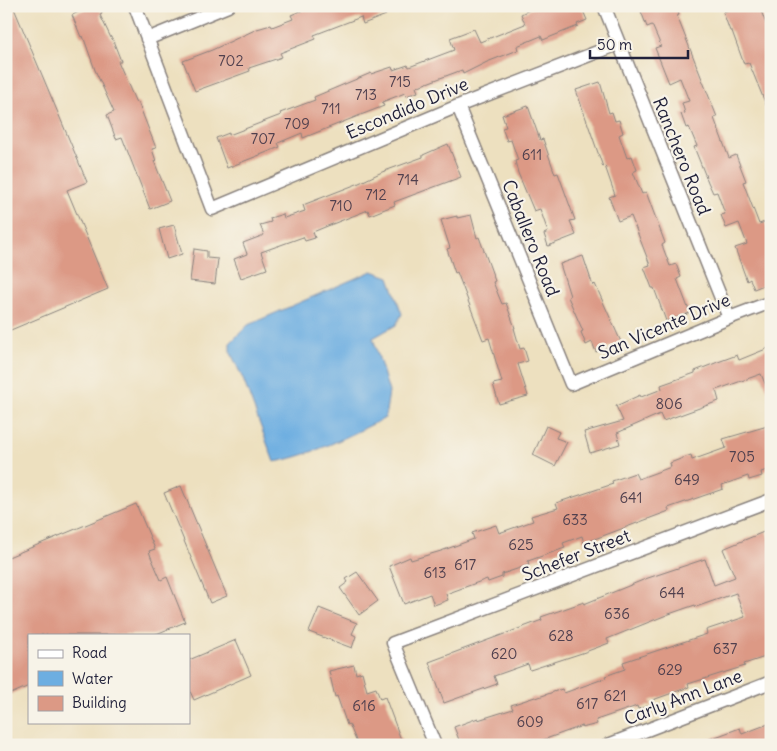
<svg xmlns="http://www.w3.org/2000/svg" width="777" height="751" viewBox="0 0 777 751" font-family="Delius,sans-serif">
	<rect width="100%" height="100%" fill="#f7f3e8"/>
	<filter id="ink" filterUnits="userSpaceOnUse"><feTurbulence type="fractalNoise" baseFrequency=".02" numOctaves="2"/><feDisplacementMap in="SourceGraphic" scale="10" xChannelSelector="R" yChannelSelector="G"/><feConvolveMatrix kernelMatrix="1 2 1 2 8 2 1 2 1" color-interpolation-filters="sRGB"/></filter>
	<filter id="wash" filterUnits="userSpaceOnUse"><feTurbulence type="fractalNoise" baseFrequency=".0096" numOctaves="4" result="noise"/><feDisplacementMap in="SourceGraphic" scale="20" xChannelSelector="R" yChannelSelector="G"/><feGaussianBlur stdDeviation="1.12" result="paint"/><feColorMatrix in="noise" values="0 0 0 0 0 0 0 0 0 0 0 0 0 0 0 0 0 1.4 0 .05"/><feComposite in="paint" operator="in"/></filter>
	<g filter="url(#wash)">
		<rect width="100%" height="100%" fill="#ede0bf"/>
		<path fill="#6daee1" stroke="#48688e" d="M372 271 389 277 402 314 396 325 373 338 389 392 385 418C351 435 311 456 274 462L243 379 230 351V343L248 325Z"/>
		<g id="blocks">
			<path fill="#dc9985" d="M6 6H13L87 182 67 190 108 289 6 332Z
				M92 6H99L102 14 100 15 111 38H112L121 61H118L136 103 138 102 156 148 152 149 156 161H154L170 201 150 209 122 137 116 139 107 115 114 112 95 70 83 36 81 37 72 15Z
				M313 6 387 7 384 9 386 15 363 24 361 17 314 35 316 39 280 53 282 57 249 68 250 71 195 91 183 61 212 50 257 29 271 25 272 27 293 19 291 15Z
				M537 6H581L587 20 577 24 578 26 543 40 541 36 517 46 518 50 487 62 463 74 462 70 416 87 418 92 406 96 405 93 382 102 384 106 358 116 303 138 302 133 278 143 280 147 227 168 216 138 229 133V135L281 115 280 113 315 100 314 97 371 73V74L392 67 393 70 408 65 409 67 454 50 450 38 474 29 480 42 525 24 521 14Z
				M639 6H676L679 15 677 16 717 117 714 118 729 158 736 155 746 181 743 182 759 224 765 222 771 237V247L767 249 771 258V282L754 289 750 279 747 281 735 248 747 244 739 223 726 228 721 215 725 214 717 192 713 193 708 182 694 147 697 146 689 127 686 128 681 114 685 113 682 103 689 101 680 78 669 83 655 48 661 46 652 25 647 27Z
				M739 6H759L771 36V117L749 63 744 64 732 31H730L723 12Z
				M600 82 609 113 612 112 615 121 619 120 623 133 619 135 627 158 632 156 637 170 633 172 642 194 646 192 665 243 662 245 670 266 676 264 681 277 677 279 690 313 666 321 654 288H652L644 267 650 265 631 216 618 221 609 197 615 195 605 166 603 167 576 90Z
				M528 106 540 140 543 139 555 174 558 173 575 220 570 221 576 235 548 246 544 234 548 232 540 209 534 211 518 173 515 161 518 160 511 140 507 141 502 128 506 127 502 115Z
				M448 144 461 177 394 202 395 205 370 215 368 210 325 227 313 232 315 238 305 241 303 237 261 252 267 269 241 278 234 259 247 254 243 243 264 235 260 225 271 222 270 218 283 214 284 218 305 211 303 205 357 184 382 172 423 157V155Z
				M471 215 477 238 479 237 495 281 493 282 502 304 506 303 515 328H514L520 349 524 348 528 361 518 364 528 396 499 404 493 384 502 382 489 338 483 340 457 272 455 273 447 249 450 248 441 220 457 216V218Z
				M174 225 182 254 167 259 159 229Z
				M194 249 207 251V258L218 259 215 284 190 281Z
				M583 256 593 286 595 284 621 342 596 352 592 342 586 345 581 332 583 331 568 297 570 296 560 264Z
				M771 347V398L761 374 716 390 719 401 663 421 660 414 617 433 620 444 590 453 584 432 623 421 616 406 640 395 641 397 662 389 661 385 695 373V371L718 362 737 355 739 360Z
				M771 425V469L761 472 762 476 749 480 748 476 722 485 723 489 668 508 669 511 584 543 582 536 563 543 565 548 528 561 529 565 502 574V577L488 582 487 579 446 594 448 600 434 605 430 594 404 604 389 566 410 557 411 560 441 551 474 539 472 533 496 525 499 533 533 521 531 516 558 508 556 503 613 484 612 481 635 473 638 479 671 467 670 463 691 455 692 460 726 448 723 439Z
				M546 426 559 432 556 438 567 442 555 466 533 455Z
				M181 486 227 596 210 603 164 493Z
				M136 504 155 549 149 551 151 557 161 580 167 577 185 622 154 635H29V686L6 696V558Z
				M766 531 771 544V655L744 664 745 666 688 684 689 687 650 701 652 705 638 709 637 706 596 720 597 724 582 728V726L540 741 541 745H461L454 727 478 718V720L513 709 511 705 535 697 536 698 562 689 564 693 606 678 605 676 625 669 623 662 707 634 706 630 745 617 736 593 696 607 695 605 669 614 607 639 609 643 585 652 530 670 528 664 494 676 497 684 444 703 429 662 542 620 541 617 584 602V604L648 578 705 559 714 585 735 577 723 549Z
				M357 572 378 601 359 615 340 588 348 582 346 579Z
				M319 608 357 623 352 634 356 636 352 648 309 632Z
				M236 640 251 675 194 700 189 689V660Z
				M354 665 356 674 362 672 367 691 376 688 380 699 385 697 403 745H358L349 724 347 725 337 696 335 697 329 671Z
				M771 723V745H699V743L740 728 742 734Z"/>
		</g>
	</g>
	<g filter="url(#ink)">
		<use href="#blocks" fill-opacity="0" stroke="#88817d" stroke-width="1"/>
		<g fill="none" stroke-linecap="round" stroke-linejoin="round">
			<g stroke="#88817d" stroke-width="15">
				<path id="minor" d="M135 6 212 209 458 106 618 44
					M604 6 729 318
					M147 39 228 6
					M458 106 571 384 729 318 771 302
					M435 745 393 643 771 500
					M608 745 771 682"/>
			</g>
			<use href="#minor" stroke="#fff" stroke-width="12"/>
		</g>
	</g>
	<g text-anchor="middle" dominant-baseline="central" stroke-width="4.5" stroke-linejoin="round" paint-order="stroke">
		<g font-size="15" fill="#50404e">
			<text x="231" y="60">702</text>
			<text x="400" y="81">715</text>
			<text x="366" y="94">713</text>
			<text x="331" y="108">711</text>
			<text x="297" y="123">709</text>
			<text x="263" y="138">707</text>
			<text x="532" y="154">611</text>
			<text x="408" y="179">714</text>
			<text x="376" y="194">712</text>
			<text x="341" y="205">710</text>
			<text x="669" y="403">806</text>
			<text x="742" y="456">705</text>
			<text x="687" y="479">649</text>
			<text x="631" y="497">641</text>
			<text x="575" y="519">633</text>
			<text x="521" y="544">625</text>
			<text x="465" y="564">617</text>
			<text x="435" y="572">613</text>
			<text x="672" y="592">644</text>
			<text x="617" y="613">636</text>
			<text x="561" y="635">628</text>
			<text x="725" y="648">637</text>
			<text x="504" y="653">620</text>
			<text x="670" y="669">629</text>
			<text x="615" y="695">621</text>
			<text x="587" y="703">617</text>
			<text x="364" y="705">616</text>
			<text x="530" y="721">609</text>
		</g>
		<g font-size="18" fill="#22223b" stroke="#f7f3e8">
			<text transform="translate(407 108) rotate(-23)">Escondido Drive</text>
			<text transform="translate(682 156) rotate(68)">Ranchero Road</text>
			<text transform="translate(531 238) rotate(68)">Caballero Road</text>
			<text transform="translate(664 326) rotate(-23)">San Vicente Drive</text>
			<text transform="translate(576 555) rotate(-21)">Schefer Street</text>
			<text transform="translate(683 697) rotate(-21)">Carly Ann Lane</text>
		</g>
	</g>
	<rect width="777" height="751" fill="none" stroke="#f7f3e8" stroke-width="25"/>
	<rect x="28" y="634" width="162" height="90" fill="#f7f3e8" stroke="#a29fa3"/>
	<rect x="38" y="650" width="25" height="8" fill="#ffffff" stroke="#a29fa3"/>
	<text x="72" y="658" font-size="15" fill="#22223b">Road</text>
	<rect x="38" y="671" width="25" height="15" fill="#6daee1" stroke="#a29fa3"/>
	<text x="72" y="684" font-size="15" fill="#22223b">Water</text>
	<rect x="38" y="696" width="25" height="15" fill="#dc9985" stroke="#a29fa3"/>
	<text x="72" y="708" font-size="15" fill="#22223b">Building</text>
	<path d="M590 50v8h98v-8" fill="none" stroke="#22223b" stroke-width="2.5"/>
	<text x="597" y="50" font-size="15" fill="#22223b" stroke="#f7f3e8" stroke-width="4" paint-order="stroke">50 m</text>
</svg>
